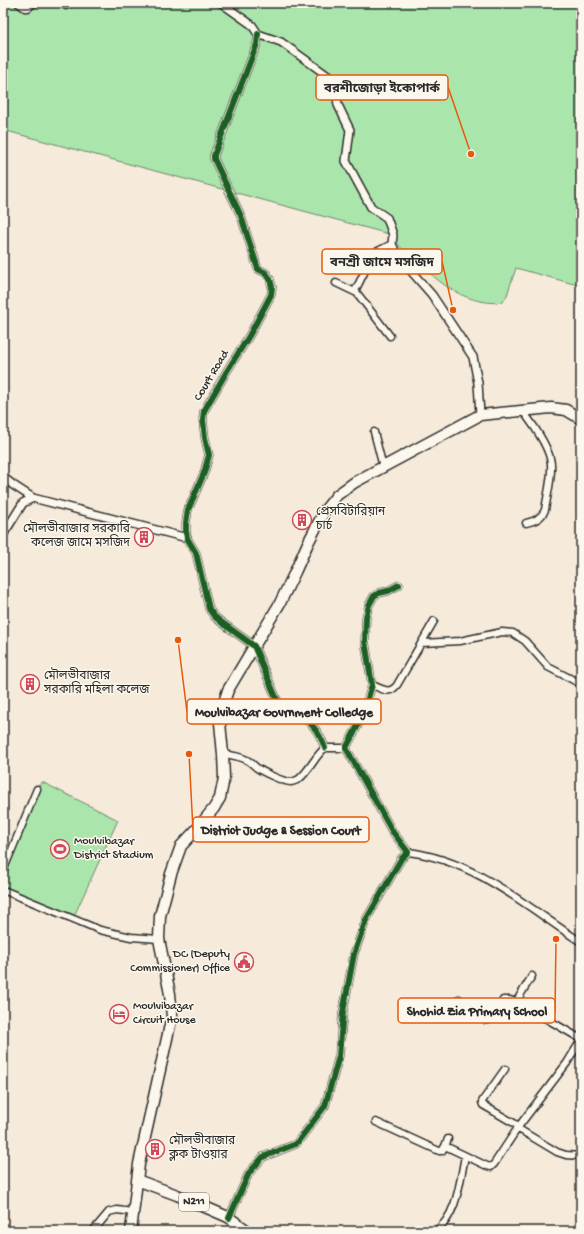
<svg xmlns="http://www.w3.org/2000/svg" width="584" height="1234" viewBox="0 0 584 1234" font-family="'Gochi Hand','Noto Sans Bengali',sans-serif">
	<rect width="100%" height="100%" fill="#f6eada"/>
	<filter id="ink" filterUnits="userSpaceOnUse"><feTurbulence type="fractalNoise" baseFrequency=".025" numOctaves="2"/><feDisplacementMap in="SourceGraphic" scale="8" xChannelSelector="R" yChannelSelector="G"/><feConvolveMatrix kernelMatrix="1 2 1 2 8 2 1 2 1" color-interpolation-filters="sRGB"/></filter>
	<g filter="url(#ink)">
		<path fill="#aae6ac" stroke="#6a886c" d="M3 3H581V286L516 268 507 295 503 302C484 305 462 297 446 286 437 280 428 271 419 264L414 262 389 234 3 130Z
			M42 782 118 820 74 916 3 887V878Z"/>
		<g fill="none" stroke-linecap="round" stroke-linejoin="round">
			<g stroke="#2b2b2b" stroke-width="9">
				<path id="minor" d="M18 3 25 8H28L34 3
					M62 3 66 6 71 3
					M258 34 257 44 214 155V159L241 216 258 269 266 273 270 279 272 287 271 295 249 336 227 371 204 411 203 420 205 438 209 455 204 473 188 510 186 523V531L187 538 196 553 209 609 214 616 221 622 254 646 281 709C284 712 288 711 293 713 310 719 319 731 325 748
					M336 283 357 293 390 336
					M355 291 374 253 392 244
					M522 410C532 423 550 448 551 464 552 479 547 496 545 510 541 519 534 521 526 523
					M374 432 383 467
					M3 537 8 527
					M422 643 460 641 502 632 513 633 525 641 548 667 581 684
					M372 685C383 689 389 695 397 685L434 621
					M223 754C231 755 239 756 247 760 251 762 253 765 257 768 263 772 283 782 291 782 293 782 297 780 299 779 310 770 315 756 325 748H346
					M408 852C475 860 527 907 581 942
					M3 871 37 789
					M3 890 100 930 131 937 159 939
					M459 999 485 1020H489L498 1012 503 1000H510L516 1002 540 1015 581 1039
					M516 1002 532 976
					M505 1069 483 1100 482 1102 483 1105 519 1126
					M376 1122 439 1151H442L445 1146 448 1139
					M517 1128 557 1152 566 1155 581 1156
					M445 1146 487 1166 491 1167 494 1164 519 1126 567 1063 581 1040
					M229 1218 249 1173 263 1157 296 1144 325 1106 339 1056 343 1012 354 954 366 920 401 859 408 852 392 831 346 748 362 718 372 685 365 641 366 617 369 605 374 596 379 593 388 591 399 585
					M93 1231 109 1212 117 1210 133 1212
					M435 1231C457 1218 460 1180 465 1156"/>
			</g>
			<g stroke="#2b2b2b" stroke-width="10">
				<path id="tertiary" d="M221 3 252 25 258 34 281 42 335 81 338 105 350 130 346 161 371 207 387 218 393 235 392 244 397 255 432 295 473 357 478 383 480 415
					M3 477 13 485 33 498 187 538
					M3 526 8 527 23 503 33 498"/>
			</g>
			<g stroke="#2b2b2b" stroke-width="13">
				<path id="trunk" d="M137 1180 177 1195 228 1217 248 1231
					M131 1231 139 1164 172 1016 170 994 159 939 160 916 171 874 181 846 197 829 214 808 220 798 224 778 223 754 220 723 221 711 228 690 280 603 295 572 308 543 325 510 337 495 355 482 480 415 551 408 566 410 581 419"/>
			</g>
			<use href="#minor" stroke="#fbf7ec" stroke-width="6"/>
			<use href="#tertiary" stroke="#fbf7ec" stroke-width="7"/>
			<use href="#trunk" stroke="#fbf7ec" stroke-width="10"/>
			<g stroke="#fbf7ec" stroke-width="8">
				<path id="cycleway" d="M258 34 257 44 214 155V159L241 216 258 269 266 273 270 279 272 287 271 295 249 336 227 371 204 411 203 420 205 438 209 455 204 473 188 510 186 523V531L187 538 196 553 209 609 214 616 221 622 254 646 281 709C284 712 288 711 293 713 310 719 319 731 325 748
					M229 1218 249 1173 263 1157 296 1144 325 1106 339 1056 343 1012 354 954 366 920 401 859 408 852 392 831 346 748 362 718 372 685 365 641 366 617 369 605 374 596 379 593 388 591 399 585"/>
			</g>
			<use href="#cycleway" stroke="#1b5e20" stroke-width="6"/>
		</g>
	</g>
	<defs>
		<g id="building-ring" transform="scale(1)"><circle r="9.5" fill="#fbf7ec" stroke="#d1495b" stroke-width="1.5"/><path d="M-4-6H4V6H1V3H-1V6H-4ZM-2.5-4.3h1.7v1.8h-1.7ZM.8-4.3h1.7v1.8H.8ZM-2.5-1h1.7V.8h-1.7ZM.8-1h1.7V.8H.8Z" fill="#d1495b"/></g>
		<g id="stadium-ring" transform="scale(1)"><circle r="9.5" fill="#fbf7ec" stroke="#d1495b" stroke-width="1.5"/><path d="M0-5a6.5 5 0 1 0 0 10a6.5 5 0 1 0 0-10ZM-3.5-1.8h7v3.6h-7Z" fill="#d1495b"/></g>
		<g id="civic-ring" transform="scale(1)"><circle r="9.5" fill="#fbf7ec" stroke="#d1495b" stroke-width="1.5"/><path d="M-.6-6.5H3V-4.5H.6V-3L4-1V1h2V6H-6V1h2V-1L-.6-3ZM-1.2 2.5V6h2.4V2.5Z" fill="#d1495b"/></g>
		<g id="hotel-ring" transform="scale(1)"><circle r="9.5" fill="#fbf7ec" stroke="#d1495b" stroke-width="1.5"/><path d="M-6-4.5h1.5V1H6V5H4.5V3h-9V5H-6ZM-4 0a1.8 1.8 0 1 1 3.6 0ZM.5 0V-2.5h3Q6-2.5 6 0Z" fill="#d1495b"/></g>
	</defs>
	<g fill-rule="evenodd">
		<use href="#building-ring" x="302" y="520"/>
		<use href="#building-ring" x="144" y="537"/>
		<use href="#building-ring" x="30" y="684"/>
		<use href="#stadium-ring" x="60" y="849"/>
		<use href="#civic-ring" x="244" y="962"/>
		<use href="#hotel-ring" x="119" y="1014"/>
		<use href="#building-ring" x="155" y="1149"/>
	</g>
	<g text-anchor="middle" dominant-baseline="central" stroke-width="3" stroke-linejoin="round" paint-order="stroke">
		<rect fill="#fbf7ec" stroke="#696865" stroke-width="1" x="179" y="1193" width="30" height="18" rx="3"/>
		<g font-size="11" font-weight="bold" fill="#2b2b2b">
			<text x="194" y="1202">N211</text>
		</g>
		<g font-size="12" fill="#2b2b2b" stroke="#fbf7ec">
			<text transform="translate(212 376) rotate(-59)">Court Road</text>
		</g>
		<g font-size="12" fill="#2b2b2b" stroke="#fbf7ec" text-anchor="start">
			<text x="316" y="513">প্রেসবিটারিয়ান<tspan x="316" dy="14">চার্চ</tspan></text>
			<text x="130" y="530" text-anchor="end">মৌলভীবাজার সরকারি<tspan x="130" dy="14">কলেজ জামে মসজিদ</tspan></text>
			<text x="44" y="677">মৌলভীবাজার<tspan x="44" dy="14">সরকারি মহিলা কলেজ</tspan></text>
			<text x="74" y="842">Moulvibazar<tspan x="74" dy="14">District Stadium</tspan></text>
			<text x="230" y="955" text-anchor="end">DC (Deputy<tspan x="230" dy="14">Commissioner) Office</tspan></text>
			<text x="133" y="1007">Moulvibazar<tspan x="133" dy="14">Circuit House</tspan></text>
			<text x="169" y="1142">মৌলভীবাজার<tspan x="169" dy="14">ক্লক টাওয়ার</tspan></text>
		</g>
	</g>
	<path fill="none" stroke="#e8590c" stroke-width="1.5" d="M471 154L448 87M453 310L442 261M178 640L187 712M189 754L193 830M556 939L555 1011"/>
	<g fill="#e8590c" stroke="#fbf7ec" stroke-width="1.5">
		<circle cx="471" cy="154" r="4"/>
		<circle cx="453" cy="310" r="4"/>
		<circle cx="178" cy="640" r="4"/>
		<circle cx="189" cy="754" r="4"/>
		<circle cx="556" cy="939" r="4"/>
	</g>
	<g fill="#fbf7ec" stroke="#e8590c" stroke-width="1.5">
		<rect x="316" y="75" width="132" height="25" rx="4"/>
		<rect x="322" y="249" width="120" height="25" rx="4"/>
		<rect x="187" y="699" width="194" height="25" rx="4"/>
		<rect x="193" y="817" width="176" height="25" rx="4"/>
		<rect x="398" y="998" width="157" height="25" rx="4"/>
	</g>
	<g font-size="13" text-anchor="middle" font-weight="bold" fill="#2b2b2b">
		<text x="382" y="92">বরশীজোড়া ইকোপার্ক</text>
		<text x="382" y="266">বনশ্রী জামে মসজিদ</text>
		<text x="284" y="716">Moulvibazar Govrnment Colledge</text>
		<text x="281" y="834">District Judge &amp; Session Court</text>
		<text x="477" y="1015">Shohid Zia Primary School</text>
	</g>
	<rect width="584" height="1234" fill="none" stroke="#fbf7ec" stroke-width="16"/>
	<rect x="8" y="8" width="568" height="1218" fill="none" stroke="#2b2b2b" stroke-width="1.5" filter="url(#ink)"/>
</svg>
